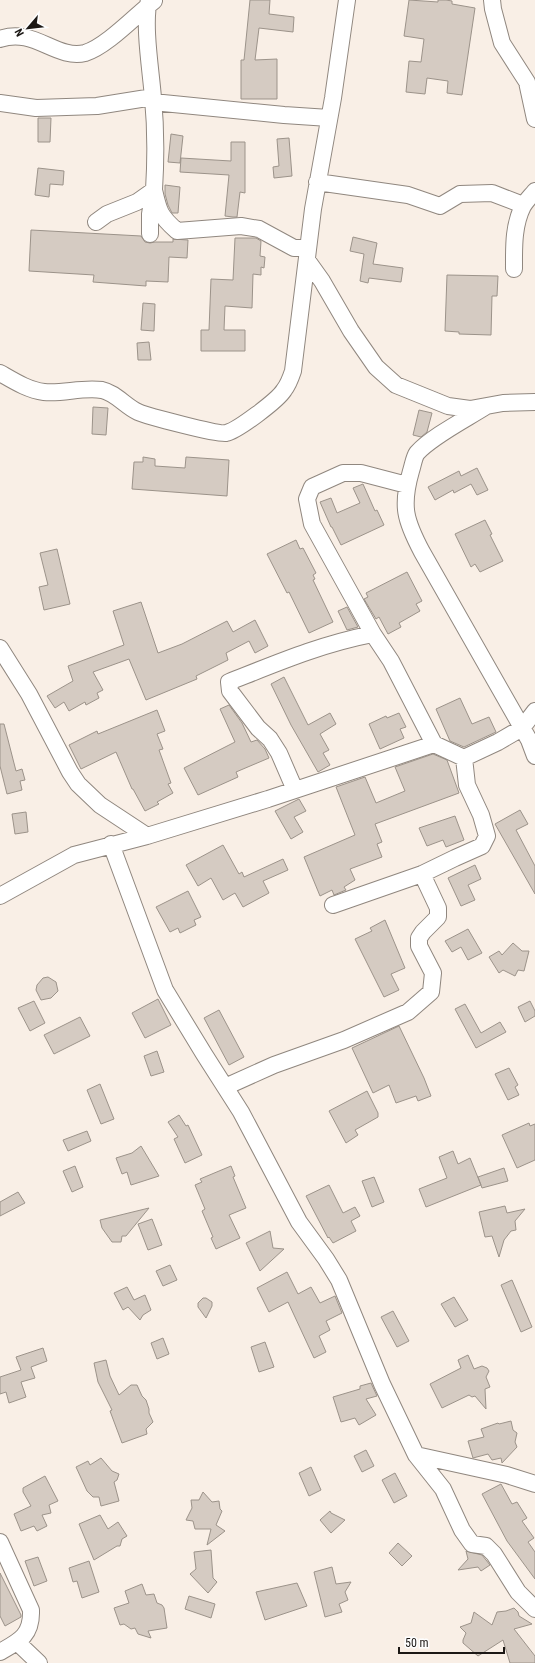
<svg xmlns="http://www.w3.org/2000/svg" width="535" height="1663" viewBox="0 0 535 1663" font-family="'Roboto Condensed',sans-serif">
	<rect width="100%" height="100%" fill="#f9efe6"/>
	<path fill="#d5cbc2" stroke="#9c938a" d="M250 0H270L269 14 294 17 293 32 259 28 255 60 277 59V99H241V60H244Z
		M409 0 438 2V0H446L452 1V4L475 8 462 95 447 93 448 81 427 78 425 94 406 92 409 61 421 62 424 39 404 36Z
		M38 118H51L50 142H38Z
		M171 134 183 136 180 163 168 162Z
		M289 138 292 176 274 178 273 167 279 166 277 139Z
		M231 142H245V193L240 192 237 217H233L225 216 229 175 180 172 181 158 231 161Z
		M38 168 64 171 63 185 50 184 49 197 35 195Z
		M165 185 180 187 178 213H172L168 205 165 194Z
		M31 230 141 236 145 242 150 243 155 242H173V239L188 240 187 258 169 257 168 282 146 281V286L93 282 94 275 29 271Z
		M353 237 377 243 373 264 403 268 401 282 369 278 368 283 360 281 364 254 350 251Z
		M235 238H256L261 241 260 256 265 257 264 268 261 267V275L253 274 252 308 225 306 224 330H245V351H201V330H209L211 279 233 280Z
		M447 275 498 276 497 296H492L491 335 459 334V332L445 331Z
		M143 303 155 304 154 331 141 330Z
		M149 342 151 360H138L137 343Z
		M93 407 108 408 106 435 92 434Z
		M419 410 432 413 427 432 421 437 413 435Z
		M143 457 155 459V466L185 468 186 457 229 460 227 496 132 489 134 462H143Z
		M477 468 488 490 477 495 471 484 454 493 453 490 435 500 428 487 459 471 461 476Z
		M363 484 375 511 377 510 384 525 341 545 332 527H331L320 502 331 498 337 513 360 503 353 488Z
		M485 520 492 534 490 535 503 561 480 572 475 564 471 567 455 534Z
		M296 540 300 549 303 548 316 573 313 575 315 579 313 580 333 622 309 633 289 592 287 593 267 554Z
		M57 549 70 604 44 610 39 587 48 585 40 553Z
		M407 572 422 601 416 604 420 611 399 623 401 627 388 634 379 617 376 619 364 599 368 597 366 593Z
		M141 602 158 653 182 644 227 621 233 632 255 620 268 646 255 653 249 641 226 653 228 660 196 676 197 679 146 700 129 659 93 672 103 690 97 693 99 698 86 705 85 702 69 711 64 702 55 708 47 696 73 681 68 666 124 645 113 611Z
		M347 607 358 627 347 630 338 611Z
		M284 677 308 725 330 713 336 724 320 734 329 750 323 753 330 765 318 772 291 725 271 684Z
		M460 698 472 724 489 717 496 732 464 747 450 741 436 709Z
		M229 705 242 723 251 742 257 740 265 749 269 758 236 772 238 777 198 795 184 768 235 742 220 709Z
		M157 710 165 731 157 734 163 749 159 750 171 783 168 784 173 793 157 802 159 804 145 811 133 789H132L116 752 81 769 69 745 97 731 98 734Z
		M399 713 406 727 400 729 404 738 380 749 369 724 386 716 387 718Z
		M0 724H4L16 771 22 769 25 780 20 781 22 790 7 794 0 766Z
		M433 754 447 760 459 793 375 824 382 842 377 844 382 857 350 869 355 880 344 887 346 890 334 895 332 890 320 896 304 857 355 835 336 787 365 777 376 803 405 791 395 767Z
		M299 799 306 811 294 817 303 832 291 839 275 811Z
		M520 810 528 824 516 830 535 866V894L495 824Z
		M26 812 28 832 15 834 12 814Z
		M455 816 464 840 446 847 443 840 427 846 419 828Z
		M223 845 239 874 242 872 244 877 283 859 288 870 263 881 269 893 243 907 235 893 223 900 211 878 198 886 186 865Z
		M475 865 481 879 468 885 475 900 461 906 448 878Z
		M188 891 201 917 194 920 196 925 180 933 178 928 170 932 156 907Z
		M385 920 405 968 391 974 399 990 384 997 355 939 372 931 370 928Z
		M468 929 482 953 468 960 461 947 452 952 445 941Z
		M513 943 522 951H529L524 971 518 970 515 976 503 970 499 973 489 957 499 951 502 955Z
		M48 977 56 982 58 991 51 998 41 1000 36 990 37 985 43 978Z
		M158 999 171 1025 145 1038 132 1013Z
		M34 1001 45 1023 30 1031 18 1008Z
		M530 1001 535 1011V1016L525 1022 518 1007Z
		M465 1004 481 1033 500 1022 506 1032 476 1048 455 1009Z
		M219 1010 244 1057 229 1065 204 1018Z
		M80 1017 90 1036 54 1054 44 1035Z
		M399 1026 424 1078 431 1096 418 1101 416 1096 396 1103 389 1085 373 1093 352 1048Z
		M157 1051 164 1072 151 1076 144 1056Z
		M509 1068 518 1085 515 1087 519 1095 508 1100 495 1074Z
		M100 1084 114 1119 101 1124 87 1090Z
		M367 1091 378 1113V1117L355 1130 358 1135 346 1143 329 1111Z
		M179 1115 186 1126 188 1125 202 1155 185 1163 174 1139 178 1137 168 1122Z
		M529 1123 530 1126 535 1124V1160L517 1168 502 1135Z
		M87 1131 91 1141 68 1151 63 1140Z
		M141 1146 159 1176 131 1185 127 1172 122 1174 116 1158 132 1153Z
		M453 1151 458 1164 470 1158 481 1185 426 1207 419 1189 447 1178 439 1157Z
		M75 1166 83 1187 72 1192 63 1171Z
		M231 1166 235 1176 233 1177 246 1208 229 1215 240 1238 216 1249 211 1238 213 1237 202 1211 205 1209 195 1185 202 1182 200 1179Z
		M504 1168 508 1181 482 1188 478 1177Z
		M374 1177 384 1202 372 1207 362 1181Z
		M329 1185 343 1213 355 1207 360 1216 351 1221 356 1231 333 1243 329 1237 328 1238 306 1196Z
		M18 1192 25 1203 0 1216V1202Z
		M505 1206 507 1213 525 1209 515 1221 516 1230 511 1231 504 1240 499 1257 492 1236 485 1237 479 1212Z
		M149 1208 126 1236H122L121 1242H112L102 1228 100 1220Z
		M152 1219 162 1245 148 1250 138 1224Z
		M270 1231 273 1248 284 1249 260 1271 246 1243Z
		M170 1265 177 1280 163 1286 156 1271Z
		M287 1272 298 1294 311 1287 320 1303 335 1296 342 1313 326 1321 330 1330 319 1336 326 1352 314 1358 288 1302 269 1312 257 1288Z
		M512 1280 532 1327 521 1332 501 1285Z
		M127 1287 134 1300 145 1295 151 1310 143 1315 140 1320 128 1307 123 1310 114 1293Z
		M454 1297 468 1320 455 1327 441 1304Z
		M203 1298H206L212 1302V1306L206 1318 198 1307V1303Z
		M393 1311 409 1341 397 1347 381 1317Z
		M163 1338 169 1354 157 1359 151 1343Z
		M265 1342 274 1367 259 1372 251 1347Z
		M43 1348 47 1361 31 1367 35 1378 21 1382 26 1397 9 1403 6 1392 0 1394V1377L21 1370 16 1357Z
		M468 1355 474 1369 482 1366 487 1368 489 1371 486 1377 490 1387 485 1389 486 1409 475 1396 472 1397 469 1395 442 1408 430 1384 461 1368 458 1360Z
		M106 1360 110 1376 119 1395 131 1385H137L142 1396 146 1400 149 1409V1413L153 1422 146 1429 147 1434 122 1443 110 1411 112 1410 98 1382 94 1363Z
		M371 1383 377 1396 366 1399 376 1415 359 1425 355 1418 341 1422 333 1397 360 1389V1386Z
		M511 1421 513 1430 517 1433 515 1442 517 1447 502 1463 501 1458 492 1460 488 1454 473 1458 468 1441 484 1437 481 1429 498 1423 499 1424Z
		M366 1450 374 1466 362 1472 354 1456Z
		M101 1458 112 1471 119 1474 117 1480 114 1482 119 1501 101 1506 99 1497H93L87 1491 76 1467 88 1461 90 1465Z
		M311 1467 321 1490 309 1496 299 1473Z
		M395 1473 407 1496 394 1503 382 1480Z
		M45 1476 58 1501 49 1505 51 1513 42 1515 47 1526 37 1531 34 1526 21 1531 14 1514 31 1506 23 1492V1488Z
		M501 1484 512 1504 517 1502 527 1518 522 1521 534 1538 528 1542 535 1552V1579L507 1541 482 1494Z
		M203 1492 212 1502 219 1501 220 1509 222 1511 216 1525 225 1531 207 1545 211 1529H195L193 1521 186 1520 192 1508 191 1500H199Z
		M330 1511 331 1513 345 1520 331 1533 320 1520Z
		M100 1515 108 1529 118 1522 127 1536 122 1539 120 1546H117L94 1560 79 1524Z
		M398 1543 412 1556 402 1566 389 1553Z
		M211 1550 213 1578 217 1582 208 1593 190 1574 196 1569 194 1552Z
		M466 1551 482 1555 490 1565 481 1571 478 1567 458 1570 468 1559Z
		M38 1557 47 1581 34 1586 25 1561Z
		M89 1561 99 1592 82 1598 77 1581 73 1582 69 1568Z
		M332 1567 336 1584 351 1582 345 1592 348 1600 339 1604 342 1612 325 1617 314 1572Z
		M0 1573 21 1615V1617L5 1626 0 1616Z
		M297 1583 307 1606 265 1620 256 1592Z
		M142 1584 146 1595 154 1594 157 1603 162 1605 164 1608 167 1628 148 1631 151 1638 138 1634 135 1628 131 1629 124 1624 120 1625 114 1608 129 1603 125 1591Z
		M189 1596 215 1604 211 1618 185 1609Z
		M514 1608 518 1612 519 1616 532 1624 514 1629 535 1656V1663H510L503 1640 478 1656 463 1643V1640L466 1633 460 1627 471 1623 474 1612 492 1625 497 1612 506 1611Z"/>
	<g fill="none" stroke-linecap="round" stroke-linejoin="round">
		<g stroke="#90877f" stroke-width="18">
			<path id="minor" d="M492 0 493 9 502 43 527 82 535 119
				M0 39C34 27 56 60 85 53 106 47 136 15 154 1
				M153 102 284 115 329 118
				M0 103 36 108 97 106 153 97
				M317 182 408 195 440 206 460 194 492 193 523 205
				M96 222 107 214 137 202 154 190C156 158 156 129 153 98 151 71 143 25 149 0
				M150 234V214L154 190C159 212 160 216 177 231L241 226 259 229 294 248H308
				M307 260 322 281 351 331 376 367 396 385 448 406 470 409 503 403 535 402
				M514 269C514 248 513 226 523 206 526 201 531 196 535 191
				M0 373C14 381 28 390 44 392 63 394 82 387 102 390 116 393 125 406 138 412 147 416 219 435 226 433 237 431 278 400 284 390 288 385 291 377 293 371L313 209 333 98 347 0
				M485 407C466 419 431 437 417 453 414 457 413 465 411 471 401 506 405 520 422 552L529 740 535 756
				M373 634 312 524 307 499 312 487 343 473H361L407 485
				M0 648 29 694 70 772 78 784 100 805 147 836
				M295 790 279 753 270 739 258 728 230 691 229 682C277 663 321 644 373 634L391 661 434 744
				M111 844 165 990 204 1054 241 1112 299 1222 326 1259 339 1280 382 1384 416 1455 443 1489 462 1530 472 1544 486 1546 494 1554 518 1592 535 1609
				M0 896 74 855 147 836 268 799 434 744 464 758 498 742 522 728 535 711
				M333 905 422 874 455 858 482 846 487 836 481 815 467 785 464 758
				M225 1087 274 1065 344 1040 408 1012 431 992 433 973 419 946V938L423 932 438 917V908L422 874
				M416 1455 507 1475 535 1484
				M0 1542 31 1610C32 1635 20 1641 0 1652
				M18 1643 39 1663"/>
		</g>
		<use href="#minor" stroke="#fff" stroke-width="16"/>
	</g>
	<g transform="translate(28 28) rotate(242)" stroke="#fefefe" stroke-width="3" paint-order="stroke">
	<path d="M0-3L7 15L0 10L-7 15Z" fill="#1c1815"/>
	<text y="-6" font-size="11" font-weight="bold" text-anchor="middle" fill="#1c1815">N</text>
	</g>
	<path d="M399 1647v6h105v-6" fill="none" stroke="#1c1815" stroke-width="2"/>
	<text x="405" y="1647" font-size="12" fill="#1c1815" stroke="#fefefe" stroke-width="3" paint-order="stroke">50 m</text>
</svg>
